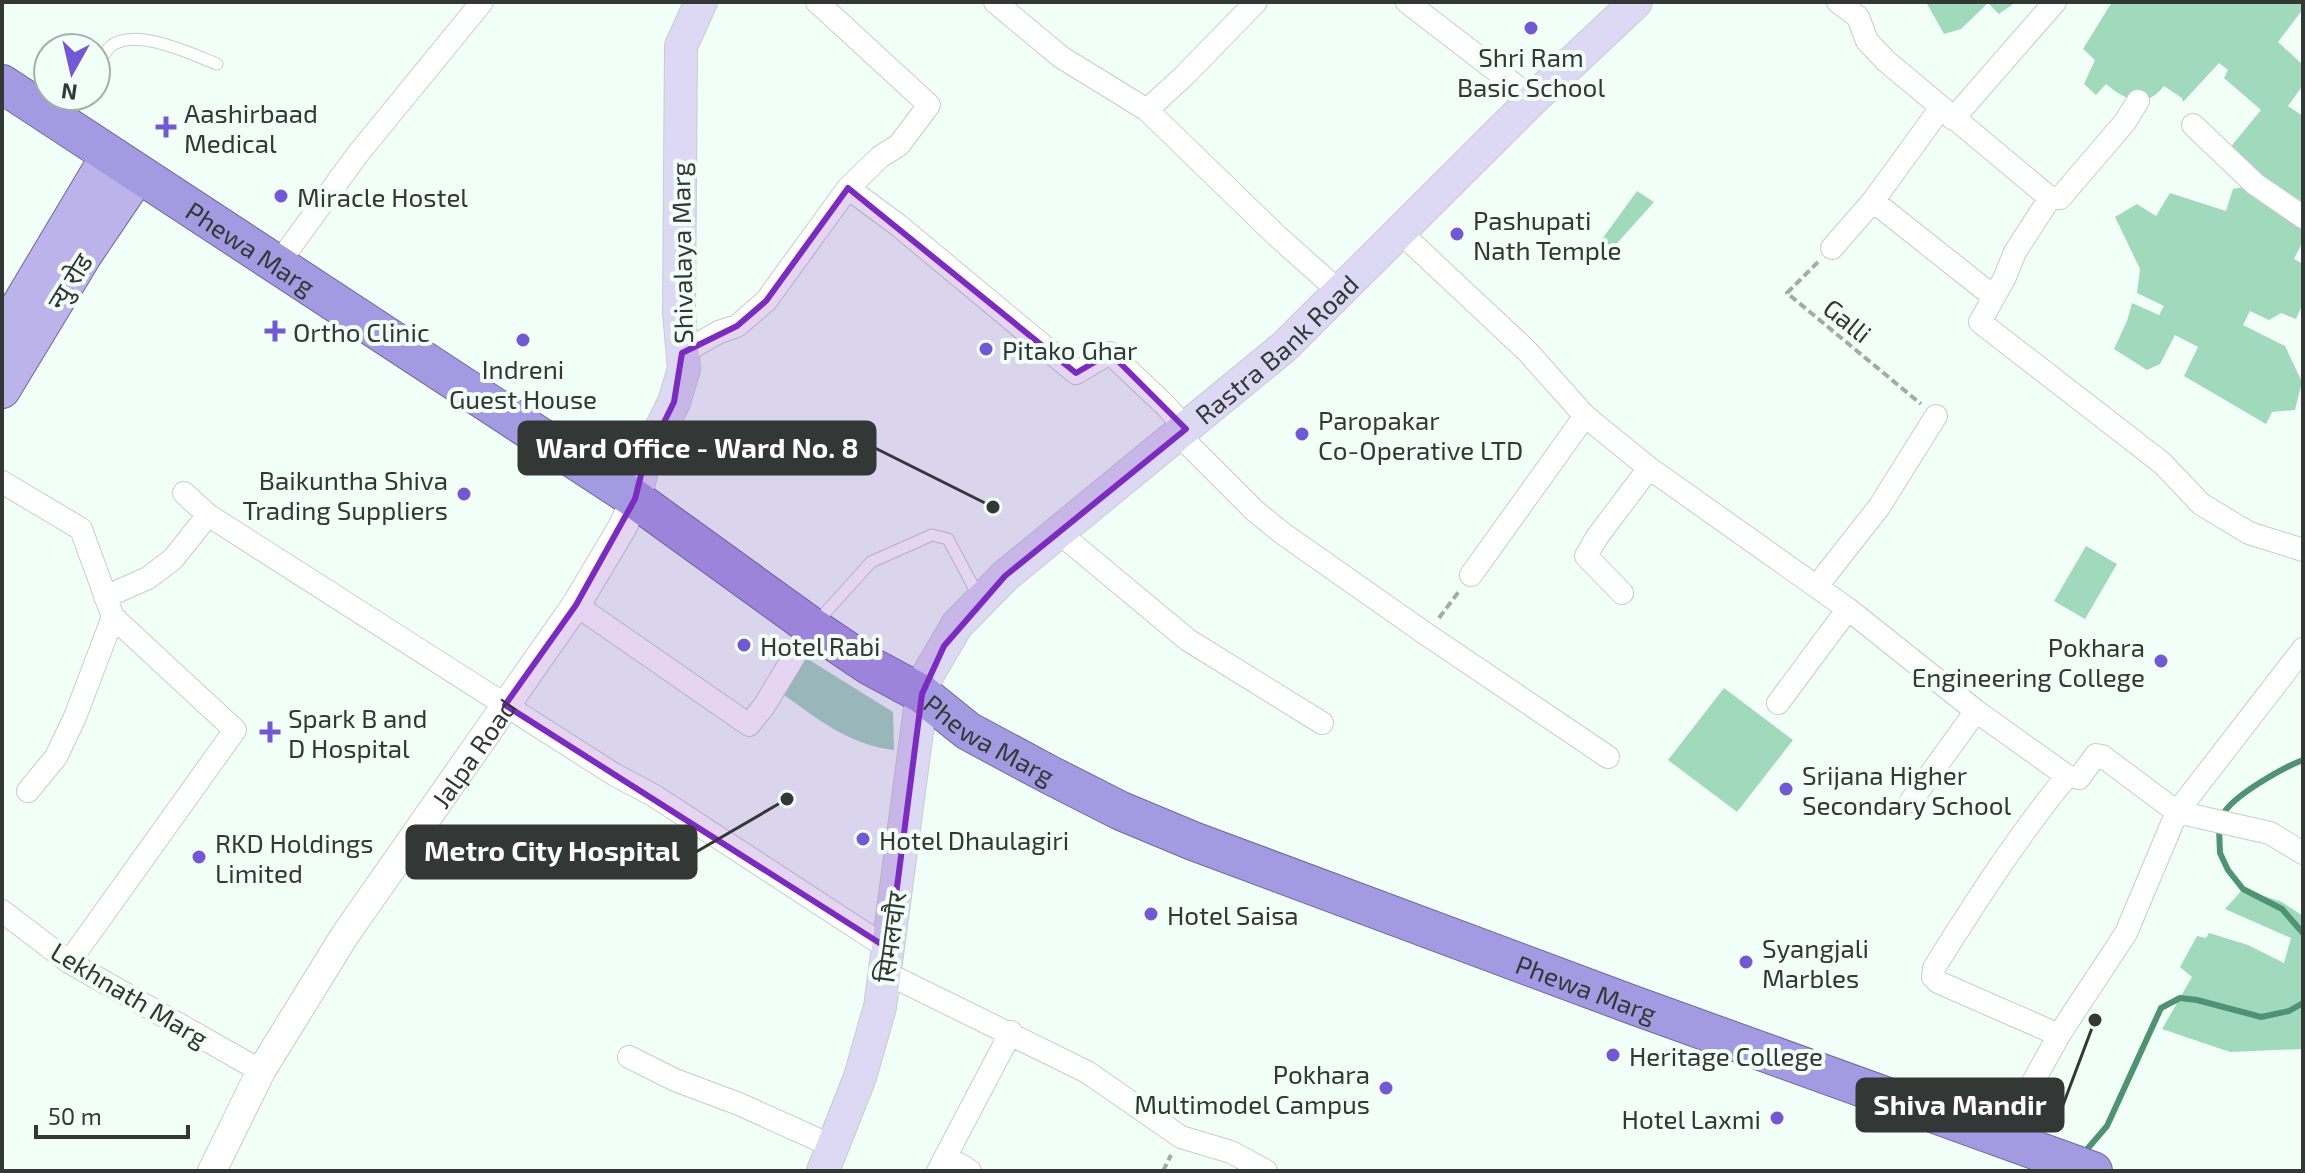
<svg xmlns="http://www.w3.org/2000/svg" width="2305" height="1173" viewBox="0 0 2305 1173" font-family="'Exo 2','Noto Sans Devanagari',sans-serif">
	<rect width="100%" height="100%" fill="#f2fef8"/>
	<path fill="#a0d9bb" d="M1926 2H2016L1999 14 1988 3 1961 29 1944 34Z
		M2112 2H2303V9L2278 42 2303 65V85L2288 106 2303 116V241L2294 259 2303 264V303L2296 319 2281 313 2269 320 2250 311 2243 325 2285 346 2302 382 2295 410 2272 412 2266 424 2184 376 2198 347 2175 335 2160 364 2147 370 2114 349 2127 321 2132 303 2159 315 2164 306 2137 293 2140 269 2115 217 2137 204 2156 216 2170 193 2226 211 2233 189 2254 185 2224 155 2261 110 2224 78 2228 70 2219 63 2183 102 2182 98 2164 86C2145 110 2125 100 2106 84L2096 95 2084 84 2095 60 2083 49Z
		M1637 191 1654 202 1611 250 1600 242Z
		M2086 546 2117 564 2085 619 2054 601Z
		M803 656 893 712 894 750C849 745 816 718 780 692Z
		M1724 688 1793 740 1737 812 1668 760Z
		M2243 889 2282 902 2303 916V1049L2230 1052 2162 1029 2192 977 2180 967 2197 936 2206 938 2209 933 2248 945 2284 963 2291 938 2225 909Z"/>
	<g fill="none" stroke-linecap="round" stroke-linejoin="round">
		<path stroke="#509374" stroke-width="6" d="M2222 817C2228 798 2284 767 2303 760
			M2219 828 2220 853 2228 870 2243 889 2282 909 2303 933
			M2083 1154 2107 1126 2161 1008 2180 998 2197 1000 2261 1017 2289 1011 2303 1003"/>
		<g stroke="#c4cfc9" stroke-width="13">
			<path id="service" d="M96 70C100 64 103 54 109 48 132 25 191 54 217 64
				M67 119 81 96
				M815 624 871 562 932 535 948 539 980 599"/>
		</g>
		<g stroke="#c4cfc9" stroke-width="24">
			<path id="minor" d="M817 2 929 105 899 145 880 157 848 188
				M995 2 1061 57 1147 110 1277 236 1341 293
				M1407 2 1533 99
				M1838 2 1858 17 1867 41 1886 61 2050 198H2060L2125 122 2138 101
				M1147 110 1185 75 1256 2
				M1953 119 2055 2
				M2193 125 2255 184 2303 217
				M2050 198 2015 252 2005 277 1980 322 2162 463 2201 504 2249 533 2303 550
				M1873 201 1994 297
				M1400 232 1527 351 1585 416 1649 468 1848 609 1976 711 2067 776 2079 778 2096 755 2102 756 2177 812 2270 833 2303 853
				M1832 248 1873 201 1940 109
				M278 264 357 155 482 2
				M682 353 719 332 737 326 766 301 848 188 898 225 1076 373 1110 353 1166 406 1186 429
				M1179 435 1255 511 1282 533 1426 634 1608 757
				M2 482 81 529 113 617 75 717 56 757 28 791
				M184 493 208 515 615 775 653 795 889 949
				M1057 531 1188 640 1322 723
				M1471 575 1585 416
				M1817 586 1879 507 1936 416
				M1622 593 1586 556 1597 537 1649 468
				M105 597 148 578 173 559 208 515
				M576 605 749 725 764 706 812 627
				M1778 703 1848 609
				M1911 801 1976 711
				M2 911 69 962 261 1071
				M69 962 235 730 113 617
				M886 973 1087 1072 1181 1137 1231 1152 1266 1171
				M2059 1035 1938 982 1933 977 1934 968C1976 901 2017 837 2067 776
				M629 1057 675 1080 739 1104 832 1146
				M2002 1138 2059 1035 2126 933 2177 812 2303 649
				M947 1157 970 1171
				M938 1171 1011 1032"/>
		</g>
		<g stroke="#c4cfc9" stroke-width="30">
			<g id="tertiary">
				<path id="s1" d="M212 1171 261 1071 345 935 576 605 622 528 635 499"/>
			</g>
		</g>
		<g stroke="#c4cfc9" stroke-width="34">
			<g id="secondary">
				<path d="M635 499 644 463 674 402 684 369 679 312 681 46 701 2"/>
				<path id="s2" d="M823 1171 860 1077 880 1007 922 694 927 676 957 625 1005 576 1284 347 1533 99 1636 2"/>
			</g>
		</g>
		<g stroke="#6e66a0" stroke-width="38">
			<path id="primary" d="M2 335 110 154
				M2 390 85 253 139 173"/>
		</g>
		<g stroke="#6e66a0" stroke-width="40">
			<g id="trunk">
				<path id="s3" d="M2 84 635 499 812 627 870 666 922 694 968 731 1050 775 1121 811 1193 841 1633 1005 2093 1171"/>
			</g>
		</g>
		<path stroke="#a3aba7" stroke-width="4" stroke-dasharray="8 4" stroke-linecap="butt" d="M1818 262 1787 293 1921 404
			M1439 618 1460 590
			M1163 1171 1171 1155"/>
		<use href="#service" stroke="#fff" stroke-width="11"/>
		<use href="#minor" stroke="#fff" stroke-width="22"/>
		<use href="#tertiary" stroke="#fff" stroke-width="28"/>
		<use href="#secondary" stroke="#ddd9f4" stroke-width="32"/>
		<use href="#primary" stroke="#bbb3e9" stroke-width="36"/>
		<use href="#trunk" stroke="#a49ae2" stroke-width="38"/>
	</g>
	<path fill="#7b2cbf" fill-opacity="0.2" stroke="#7b2cbf" stroke-width="6" stroke-linejoin="round" d="M848 188 1076 373 1110 353 1186 429 1005 576 944 646 922 694 889 949 505 705 576 605 635 499 644 463 674 402 682 353 737 326 766 301Z"/>
	<g fill="#7258d2" stroke="#f2fef8" stroke-width="3">
		<circle cx="1531" cy="28" r="8"/>
		<path d="M162 115h8v8h8v8h-8v8h-8v-8h-8v-8h8z"/>
		<circle cx="281" cy="196" r="8"/>
		<circle cx="1457" cy="234" r="8"/>
		<path d="M271 319h8v8h8v8h-8v8h-8v-8h-8v-8h8z"/>
		<circle cx="523" cy="340" r="8"/>
		<circle cx="986" cy="349" r="8"/>
		<circle cx="1302" cy="434" r="8"/>
		<circle cx="464" cy="494" r="8"/>
		<circle cx="744" cy="645" r="8"/>
		<circle cx="2161" cy="661" r="8"/>
		<path d="M266 720h8v8h8v8h-8v8h-8v-8h-8v-8h8z"/>
		<circle cx="1786" cy="789" r="8"/>
		<circle cx="863" cy="839" r="8"/>
		<circle cx="199" cy="857" r="8"/>
		<circle cx="1151" cy="914" r="8"/>
		<circle cx="1746" cy="962" r="8"/>
		<circle cx="1613" cy="1055" r="8"/>
		<circle cx="1386" cy="1088" r="8"/>
		<circle cx="1777" cy="1118" r="8"/>
	</g>
	<g text-anchor="middle" dominant-baseline="central" stroke-width="8" stroke-linejoin="round" paint-order="stroke">
		<g font-size="26" fill="#333735" stroke="#f2fef8" text-anchor="start">
			<text x="1531" y="56" text-anchor="middle">Shri Ram<tspan x="1531" dy="30">Basic School</tspan></text>
			<text x="184" y="112">Aashirbaad<tspan x="184" dy="30">Medical</tspan></text>
			<text x="297" y="196">Miracle Hostel</text>
			<text x="1473" y="219">Pashupati<tspan x="1473" dy="30">Nath Temple</tspan></text>
			<text x="293" y="331">Ortho Clinic</text>
			<text x="1002" y="349">Pitako Ghar</text>
			<text x="523" y="368" text-anchor="middle">Indreni<tspan x="523" dy="30">Guest House</tspan></text>
			<text x="1318" y="419">Paropakar<tspan x="1318" dy="30">Co-Operative LTD</tspan></text>
			<text x="448" y="479" text-anchor="end">Baikuntha Shiva<tspan x="448" dy="30">Trading Suppliers</tspan></text>
			<text x="760" y="645">Hotel Rabi</text>
			<text x="2145" y="646" text-anchor="end">Pokhara<tspan x="2145" dy="30">Engineering College</tspan></text>
			<text x="288" y="717">Spark B and<tspan x="288" dy="30">D Hospital</tspan></text>
			<text x="1802" y="774">Srijana Higher<tspan x="1802" dy="30">Secondary School</tspan></text>
			<text x="879" y="839">Hotel Dhaulagiri</text>
			<text x="215" y="842">RKD Holdings<tspan x="215" dy="30">Limited</tspan></text>
			<text x="1167" y="914">Hotel Saisa</text>
			<text x="1762" y="947">Syangjali<tspan x="1762" dy="30">Marbles</tspan></text>
			<text x="1629" y="1055">Heritage College</text>
			<text x="1370" y="1073" text-anchor="end">Pokhara<tspan x="1370" dy="30">Multimodel Campus</tspan></text>
			<text x="1761" y="1118" text-anchor="end">Hotel Laxmi</text>
		</g>
		<g font-size="26" fill="#333735" stroke="#f2fef8">
			<text stroke="none"><textPath href="#s3" startOffset="298">Phewa Marg</textPath></text>
			<text transform="translate(681 253) rotate(-91)">Shivalaya Marg</text>
			<text transform="translate(69 281) rotate(-58)">न्यु रोड</text>
			<text transform="translate(1848 320) rotate(39)">Galli</text>
			<text stroke="none"><textPath href="#s2" startOffset="990">Rastra Bank Road</textPath></text>
			<text stroke="none"><textPath href="#s3" startOffset="1186">Phewa Marg</textPath></text>
			<text stroke="none"><textPath href="#s1" startOffset="494">Jalpa Road</textPath></text>
			<text transform="translate(890 937) rotate(-82)">सिमलचौर</text>
			<text stroke="none"><textPath href="#s3" startOffset="1834">Phewa Marg</textPath></text>
			<text transform="translate(130 994) rotate(31)">Lekhnath Marg</text>
		</g>
	</g>
	<path fill="none" stroke="#333735" stroke-width="3" d="M993 507L875 448M787 799L696 852M2095 1020L2063 1105"/>
	<g fill="#333735" stroke="#f2fef8" stroke-width="3">
		<circle cx="993" cy="507" r="8"/>
		<circle cx="787" cy="799" r="8"/>
		<circle cx="2095" cy="1020" r="8"/>
	</g>
	<g fill="#333735" stroke="#333735" stroke-width="3">
		<rect x="519" y="422" width="356" height="52" rx="8"/>
		<rect x="407" y="826" width="289" height="52" rx="8"/>
		<rect x="1857" y="1079" width="206" height="52" rx="8"/>
	</g>
	<g font-size="28" text-anchor="middle" font-weight="bold" fill="#fff">
		<text x="697" y="458">Ward Office - Ward No. 8</text>
		<text x="552" y="861">Metro City Hospital</text>
		<text x="1960" y="1115">Shiva Mandir</text>
	</g>
	<rect width="2305" height="1173" fill="none" stroke="#333735" stroke-width="8"/>
	<g transform="translate(72 72) rotate(188)"><circle r="38" fill="#f2fef8" stroke="#a6aeaa" stroke-width="2"/>
	<path d="M0-6L14 30L0 20L-14 30Z" fill="#7258d2"/>
	<text y="-12" font-size="22" font-weight="bold" text-anchor="middle" fill="#333735">N</text>
	</g>
	<path d="M36 1125v12h152v-12" fill="none" stroke="#333735" stroke-width="4"/>
	<text x="48" y="1125" font-size="24" fill="#333735" stroke="#f2fef8" stroke-width="6" paint-order="stroke">50 m</text>
</svg>
